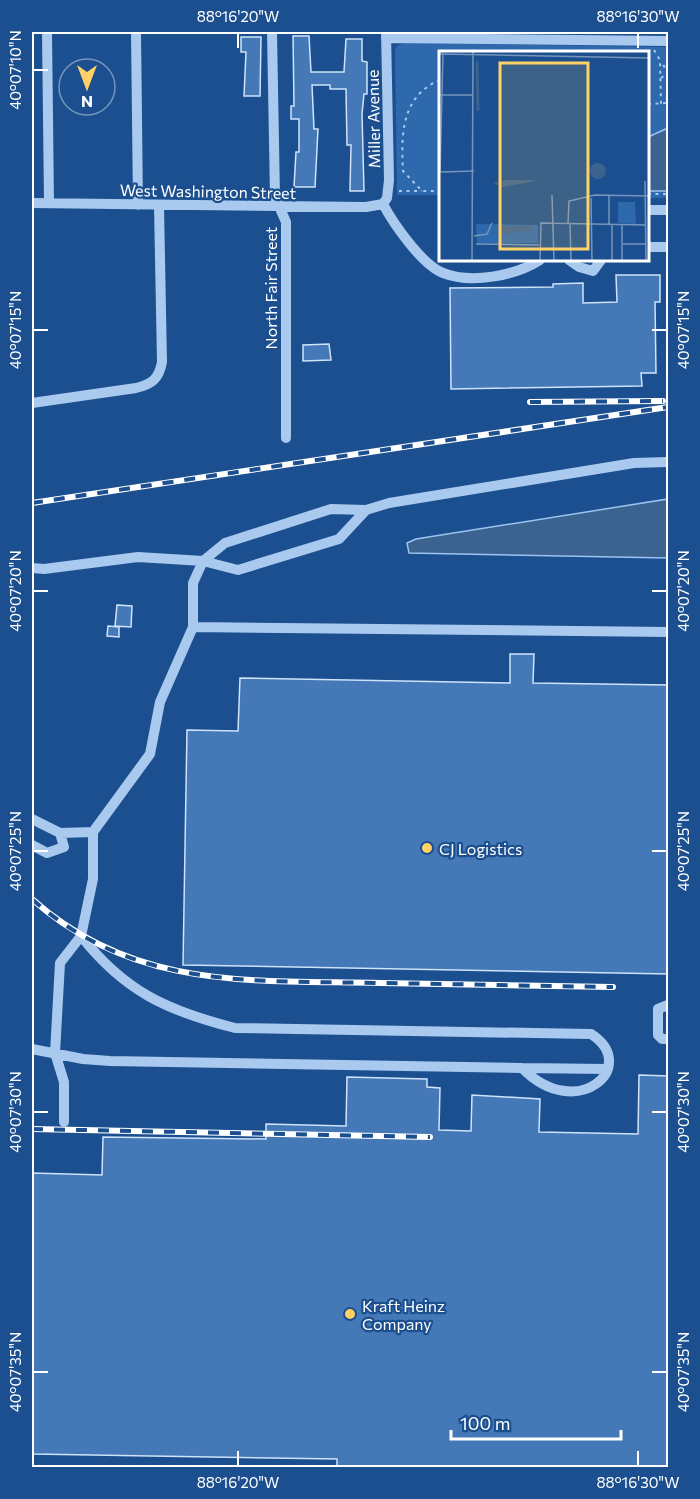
<svg xmlns="http://www.w3.org/2000/svg" width="700" height="1499" viewBox="0 0 700 1499" font-family="Commissioner,sans-serif">
	<rect width="100%" height="100%" fill="#1b4f8f"/>
	<path fill="#2e69ad" d="M405 43 668 47V198H648V52H440V195H397L395 49 398 45Z"/>
	<path fill="#3c6290" stroke="#9cc4f0" stroke-width="1.5" d="M668 128V191H648V137Z
		M668 499V558L409 553 407 543 416 539Z"/>
	<path fill="#4478b7" stroke="#cfe3fa" stroke-width="1.5" d="M293 36H309L311 72H344L346 39H362V61L367 62V94H364L362 114 364 191H350L351 145H347L346 89H330V85H312L314 129H318L315 187H294L296 152H299V119H291V106H294Z
		M241 37H261L260 96H244L246 52H241Z
		M616 275H660V302H655L656 373H641L642 386 451 389 450 288 553 287V284L583 283V303L617 302Z
		M329 344 331 360 303 361V345Z
		M117 605 132 606 131 627 115 626Z
		M108 626 119 627V637L107 636Z
		M510 654H534L533 683 669 685V974L183 965 187 730 238 731 240 678 510 683Z
		M639 1075 669 1076V1467H337V1459L32 1454V1173L102 1175 103 1137 266 1139V1124L346 1126 347 1077 427 1079V1087L440 1088 439 1130 471 1131 472 1095 540 1099 539 1132 638 1134Z"/>
	<g fill="none" stroke-linecap="round" stroke-linejoin="round">
		<path stroke="#a9c9ee" stroke-width="2" stroke-dasharray="3 4.5" stroke-linecap="butt" d="M654 50 660 60 661 104
			M661 78 668 73 661 61
			M440 80C401 96 401 135 403 171L422 191H440
			M648 104 668 103
			M399 191H422
			M648 194H668"/>
		<path stroke="#a9c9ee" stroke-width="10" d="M47 32 49 203
			M136 32 138 205
			M272 32 275 197 286 222V438
			M386 38 668 41
			M32 203 366 207 383 204
			M383 204C393 223 422 265 443 273 471 284 515 276 540 260
			M383 204 387 198 389 180 386 32
			M648 210H668
			M648 247H668
			M569 260 579 267 593 271 601 260
			M32 403 136 388C153 384 159 378 162 362L159 206
			M32 568 44 569 138 557 203 561 238 570 339 539 366 510
			M193 627 668 632
			M32 819 60 833 93 832
			M32 845 47 853 64 847 60 833
			M668 1005 658 1009V1035L662 1039H668
			M32 1049 83 1059 110 1061 522 1068C577 1124 641 1066 591 1034L235 1028C168 1011 125 992 81 936
			M522 1068 607 1069
			M64 1122V1082L55 1053 60 963 81 936 93 879V832L150 754 160 702 193 627V583L203 561 225 543 331 509 366 510 389 503 634 463 668 462"/>
		<g stroke="#fff" stroke-width="6">
			<path id="rail" d="M530 402 663 401
				M32 503 668 407
				M32 899C135 991 253 980 381 983 458 984 536 986 613 987
				M32 1129 430 1137"/>
		</g>
		<use href="#rail" stroke="#1b4f8f" stroke-width="4" stroke-dasharray="11" stroke-linecap="butt"/>
	</g>
	<path fill="none" stroke="#fff" stroke-width="2" d="M238 33V48M638 33V48M33 70H48M33 330H48M652 330H667M33 591H48M652 591H667M33 851H48M652 851H667M33 1112H48M652 1112H667M33 1372H48M652 1372H667M238 1451V1466M638 1451V1466"/>
	<g fill="#ffd166" stroke="#1b4f8f" stroke-width="2">
		<circle cx="427" cy="848" r="6"/>
		<circle cx="350" cy="1314" r="6"/>
	</g>
	<g text-anchor="middle" dominant-baseline="central" stroke-width="4.5" stroke-linejoin="round" paint-order="stroke">
		<g font-size="16" fill="#fff" stroke="#1b4f8f">
			<text transform="translate(373 119) rotate(-91)">Miller Avenue</text>
			<text transform="translate(208 191) rotate(1)">West Washington Street</text>
			<text transform="translate(270 288) rotate(-90)">North Fair Street</text>
		</g>
		<g font-size="16" fill="#fff" stroke="#1b4f8f" text-anchor="start">
			<text x="439" y="848">CJ Logistics</text>
			<text x="362" y="1305">Kraft Heinz<tspan x="362" dy="18">Company</tspan></text>
		</g>
	</g>
	<g transform="translate(439 51)">
		<rect width="210" height="210" fill="#1b4f8f"/>
		<path d="M179 151H196L197 173 179 172ZM37 173 99 174V192L38 193Z" fill="#2e69ad"/>
		<path d="M151 120a8 8 0 1 1 16 0a8 8 0 1 1-16 0ZM68 129H92L98 130 63 136 54 132ZM59 175H92L94 179 62 183Z" fill="#3c6290"/>
		<path fill="none" stroke="#3c6290" stroke-width="3" d="M38 10 39 60"/>
		<path fill="none" stroke="#7695bc" stroke-width="1.5" d="M0 3 210 7M1 44H34M1 121 4 2M1 121 35 120M206 130 207 210M113 144 115 210M170 144V173M152 147 153 210M129 173 130 150 156 144 210 145M131 173 132 210M173 173V210M183 173V210M35 185 48 183 53 172M37 193 100 194M184 193H207M33 210 34 1M101 210 102 172 207 174"/>
		<path fill="#ffd166" fill-opacity="0.15" stroke="#ffd166" stroke-width="3" d="M61 12H149V198H61Z"/>
		<rect width="210" height="210" fill="none" stroke="#fff" stroke-width="3"/>
	</g>
	<rect width="700" height="1499" fill="none" stroke="#1b4f8f" stroke-width="66"/>
	<g transform="translate(87 87) rotate(180)"><circle r="28" fill="#1b4f8f" stroke="#7695bc" stroke-width="1.5"/>
	<path d="M0-4.5L10 22L0 15L-10 22Z" fill="#ffd166"/>
	<text y="-9" font-size="16" font-weight="bold" text-anchor="middle" fill="#ffffff">N</text>
	</g>
	<path d="M451 1430v9h170v-9" fill="none" stroke="#ffffff" stroke-width="3"/>
	<text x="460" y="1430" font-size="18" fill="#ffffff" stroke="#1b4f8f" stroke-width="4.5" paint-order="stroke">100 m</text>
	<rect x="33" y="33" width="634" height="1433" fill="none" stroke="#fff" stroke-width="2"/>
	<g font-size="15" text-anchor="middle" fill="#fff">
		<text x="238" y="22">88°16'20"W</text>
		<text x="638" y="22">88°16'30"W</text>
		<text transform="translate(16 70) rotate(-90)" y="5">40°07'10"N</text>
		<text transform="translate(684 330) rotate(-90)" y="5">40°07'15"N</text>
		<text transform="translate(16 330) rotate(-90)" y="5">40°07'15"N</text>
		<text transform="translate(16 591) rotate(-90)" y="5">40°07'20"N</text>
		<text transform="translate(684 591) rotate(-90)" y="5">40°07'20"N</text>
		<text transform="translate(16 851) rotate(-90)" y="5">40°07'25"N</text>
		<text transform="translate(684 851) rotate(-90)" y="5">40°07'25"N</text>
		<text transform="translate(684 1112) rotate(-90)" y="5">40°07'30"N</text>
		<text transform="translate(16 1112) rotate(-90)" y="5">40°07'30"N</text>
		<text transform="translate(684 1372) rotate(-90)" y="5">40°07'35"N</text>
		<text transform="translate(16 1372) rotate(-90)" y="5">40°07'35"N</text>
		<text x="238" y="1488">88°16'20"W</text>
		<text x="638" y="1488">88°16'30"W</text>
	</g>
</svg>
